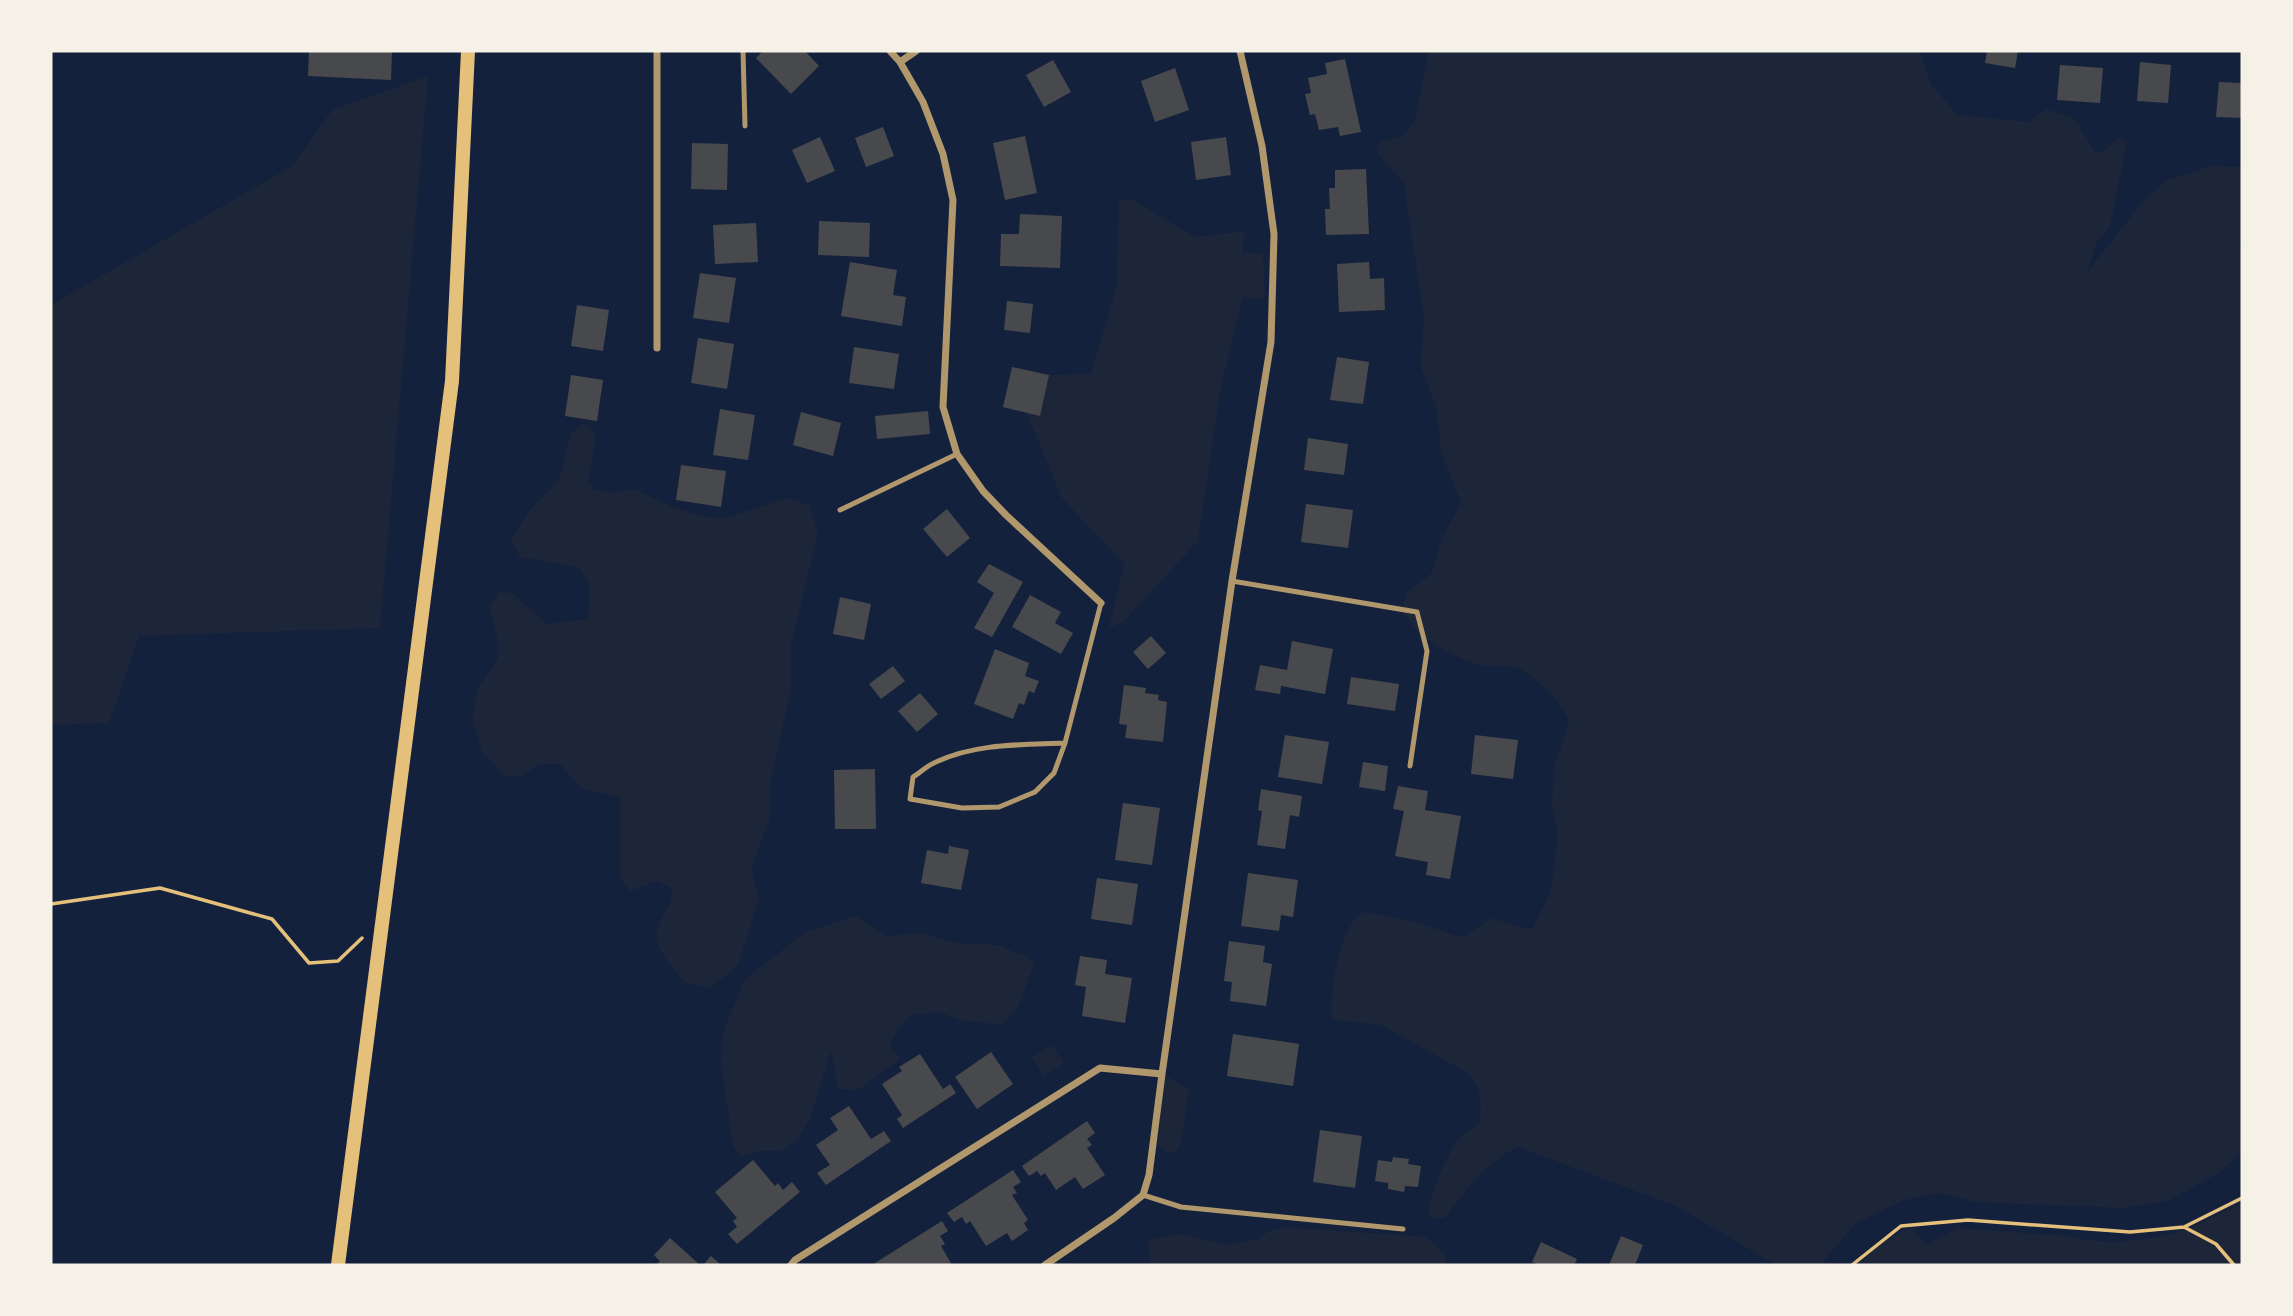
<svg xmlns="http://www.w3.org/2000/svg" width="2293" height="1316" viewBox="0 0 2293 1316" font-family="Barlow,sans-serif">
	<rect width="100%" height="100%" fill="#14213d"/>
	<path fill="#1d2539" d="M1429 51H1918L1921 55 1931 85 1958 115 2028 122 2046 109 2074 118 2095 152 2101 153 2120 137 2127 142 2110 226 2096 244 2088 271 2143 201 2168 180 2211 166 2242 167V231L2239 249 2242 247V1152L2217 1174 2168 1201 2122 1208 1975 1202 1940 1193 1904 1200 1856 1223 1820 1265H1776L1676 1206 1518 1147C1487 1161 1465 1191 1445 1218L1433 1219 1428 1213C1431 1194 1448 1149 1462 1136 1467 1131 1475 1128 1480 1123 1481 1103 1482 1090 1469 1074L1382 1025 1337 1020 1332 1017C1329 994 1340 916 1367 912L1417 922 1456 936H1465L1492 918 1521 928H1533L1551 891 1558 833 1552 807 1554 766 1569 724C1568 707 1531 671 1514 667 1501 663 1489 669 1476 664 1462 659 1434 646 1423 636 1415 629 1408 619 1401 611L1407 592 1431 574 1443 536 1461 503 1441 452 1436 406 1421 367 1424 318 1404 184 1376 151 1380 142 1402 136 1415 121Z
		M428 76 380 628 139 636 109 723 51 725V305L292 166 332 110Z
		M1119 199 1133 200 1195 237 1245 231 1242 253H1263L1265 298 1242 299 1220 392 1198 541 1123 622 1109 628 1124 564 1062 498 1027 414 1045 375 1091 374 1117 285Z
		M582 424 589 426 596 437 588 482 594 489 613 493 635 489 670 506 702 516 722 519 787 498 809 505 818 533 791 645V690L770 784V818L751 869 759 898 738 965 710 988 686 983C673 968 649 946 659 924 665 910 673 904 672 888L657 881 630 891 620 878V797L582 789 560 764H541L521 776H504L482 751 472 719 478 688 498 659 497 636 489 606 499 592 512 593 547 624 588 619 589 584 579 567 520 557 511 540 528 512 559 480 571 434Z
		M855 916 887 936 921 933 955 943 997 945 1028 957 1034 964 1019 1005 1002 1025 959 1020 940 1012 912 1015 899 1027 890 1045 900 1059 858 1090 838 1089 831 1051 810 1118 798 1140 782 1151H760L740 1156 733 1146 721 1064 722 1036 744 980 804 933Z
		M1052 1045 1064 1063 1044 1076 1032 1057Z
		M1166 1076 1189 1089 1181 1143 1177 1150 1168 1153 1158 1146 1163 1080Z
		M2242 1205V1265H1859L1882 1241 1912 1227 1925 1245 1958 1228 2066 1236C2101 1245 2146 1242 2181 1231 2200 1225 2218 1214 2236 1206Z
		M1284 1227 1425 1237 1444 1252 1446 1265H1150L1148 1240 1181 1234 1229 1245 1258 1239 1269 1231Z"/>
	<path fill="#48494c" d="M309 51H392L391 80 308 76Z
		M763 51H805L819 66 791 94 756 58Z
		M1987 51H2018L2015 68 1985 63Z
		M1345 59 1361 132 1340 136 1338 127 1319 130 1315 114 1310 115 1305 94 1311 93 1308 78 1327 74 1325 63Z
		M1053 60 1071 92 1044 107 1026 75Z
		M2140 62 2171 65 2168 103 2137 101Z
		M2060 65 2103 68 2100 103 2057 100Z
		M1175 68 1189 110 1155 122 1141 81Z
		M2219 82 2242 83V118L2216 117Z
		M883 127 894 156 866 167 855 138Z
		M1025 136 1037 193 1005 200 993 143Z
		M820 137 835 171 807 183 792 150Z
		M1226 137 1231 175 1196 180 1191 142Z
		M692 143 728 144 727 190 691 189Z
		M1366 169 1369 234 1326 235 1325 209H1330L1329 188H1335V170Z
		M1020 214 1062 216 1060 268 1000 266 1001 234H1019Z
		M819 221 870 223 869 257 818 255Z
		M756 223 758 262 715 264 713 225Z
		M850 262 897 270 893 295 906 297 902 326 841 316Z
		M1369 262 1370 279 1384 278 1385 310 1339 312 1337 264Z
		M700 273 736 278 729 323 693 318Z
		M1007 301 1033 304 1030 333 1004 330Z
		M577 305 609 310 603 351 571 346Z
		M698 338 734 344 727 389 691 383Z
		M854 347 899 354 894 389 849 383Z
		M1337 357 1369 362 1363 404 1330 400Z
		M1012 367 1049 375 1040 416 1003 407Z
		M571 375 603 380 597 421 565 416Z
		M720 409 755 415 748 460 713 455Z
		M928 411 930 434 877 439 875 416Z
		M801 412 841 423 833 456 793 445Z
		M1308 438 1348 444 1344 475 1304 470Z
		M681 465 726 471 721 507 676 500Z
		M1306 504 1353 510 1348 548 1301 542Z
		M947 509 970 538 947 557 923 529Z
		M989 564 1023 582 992 637 974 628 994 593 977 582Z
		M1030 595 1061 612 1055 623 1073 633 1061 654 1012 627Z
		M840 597 871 604 864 640 833 634Z
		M1151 636 1166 653 1148 669 1133 652Z
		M1292 641 1333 649 1325 694 1281 686 1280 694 1255 690 1260 665 1287 670Z
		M995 649 1029 663 1025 676 1039 681 1034 693 1029 691 1024 705 1019 703 1013 719 974 704Z
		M893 666 905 681 881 699 869 684Z
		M1351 677 1399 684 1395 711 1347 704Z
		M1124 685 1146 688 1145 693 1159 695 1158 700 1167 702 1163 742 1125 738 1127 725 1119 724Z
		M920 693 938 714 917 732 898 711Z
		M1285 735 1329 742 1322 784 1278 777Z
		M1475 735 1518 740 1513 779 1471 774Z
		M1363 762 1388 766 1385 791 1359 787Z
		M875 769 876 829H835L834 770Z
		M1398 786 1428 791 1425 810 1461 816 1450 879 1426 875 1428 862 1395 856 1404 811 1393 809Z
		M1261 789 1302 796 1299 817 1290 815 1285 849 1257 845 1262 811 1258 810Z
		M1123 803 1160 808 1152 865 1115 860Z
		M949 846 969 850 961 890 921 883 927 850 948 854Z
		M1248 873 1298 880 1293 917 1281 915 1279 931 1241 926Z
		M1097 878 1138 884 1132 925 1091 919Z
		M1229 941 1265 946 1263 962 1272 964 1266 1006 1230 1001 1232 982 1224 981Z
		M1080 956 1107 960 1105 974 1132 978 1125 1023 1082 1016 1086 987 1075 985Z
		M1233 1034 1299 1044 1293 1086 1227 1076Z
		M991 1052 1013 1084 977 1109 955 1077Z
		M920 1054 943 1089 950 1084 956 1093 903 1128 897 1119 902 1115 882 1084 902 1071 899 1067Z
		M849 1106 871 1139 884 1131 891 1141 826 1185 817 1173 830 1165 816 1145 838 1130 830 1118Z
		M1087 1121 1095 1133 1087 1139 1092 1145 1087 1148 1105 1175 1083 1189 1075 1177 1056 1190 1045 1173 1041 1176 1037 1171 1029 1176 1022 1166Z
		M1320 1130 1362 1136 1355 1188 1313 1182Z
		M1393 1157 1409 1159 1408 1164 1421 1166 1418 1187 1405 1186 1404 1192 1388 1189V1183L1375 1181 1378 1160 1392 1162Z
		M753 1160 775 1186 778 1183 783 1190 792 1182 800 1192 737 1244 728 1234 737 1227 733 1221 737 1218 715 1192Z
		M1013 1170 1021 1182 1013 1187 1017 1193 1012 1195 1028 1220 1024 1223 1028 1230 1012 1241 1007 1233 986 1246 970 1221 966 1224 962 1217 954 1222 947 1213Z
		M942 1221 948 1231 940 1236 945 1244 941 1246 952 1265H877L875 1263Z
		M1621 1236 1643 1245 1635 1265H1609Z
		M670 1238 700 1265H656L660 1261 654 1255Z
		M1541 1242 1577 1259 1574 1265H1540L1532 1262Z
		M711 1256 721 1265H703Z"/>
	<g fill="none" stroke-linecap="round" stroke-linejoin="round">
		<path stroke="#e5c07b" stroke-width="3.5" d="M51 904 160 888 272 919 309 963 338 961 362 938
			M2184 1227 2216 1244 2234 1265
			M1852 1265 1901 1226 1968 1220 2130 1232 2184 1227 2242 1198"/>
		<path stroke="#b1986c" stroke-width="5" d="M743 51 745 126
			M840 510 957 454
			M1232 581 1417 612 1427 651 1410 766
			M1065 743 1054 773 1035 792 999 807 962 808 910 799 913 777C921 772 928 765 936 762 976 743 1023 745 1065 743L1101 603
			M1143 1195 1181 1207 1403 1229"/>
		<path stroke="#b1986c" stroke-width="7" d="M890 51 900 62 923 102 943 154 953 200 943 407 957 454 983 491 1006 515 1101 603
			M900 62 916 51
			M657 348V51
			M791 1265 795 1260 1100 1068 1162 1074
			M1045 1265 1114 1218 1143 1195 1149 1175 1162 1074 1232 581 1271 342 1274 234 1262 146 1240 51"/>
		<path stroke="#e5c07b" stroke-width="14" d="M338 1265 452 381 468 51"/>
	</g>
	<rect width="2293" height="1316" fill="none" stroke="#f6f1e7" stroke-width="105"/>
</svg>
